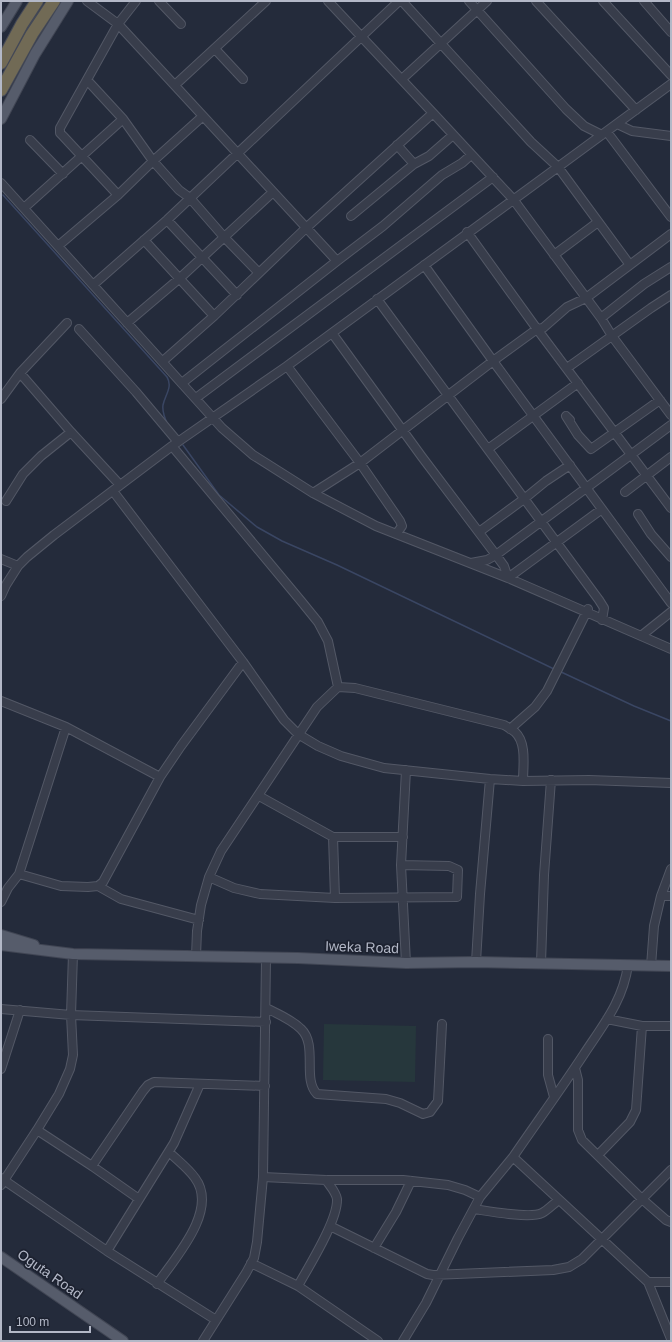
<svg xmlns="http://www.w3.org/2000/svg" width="672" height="1342" viewBox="0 0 672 1342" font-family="Helvetica,sans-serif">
	<rect width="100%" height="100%" fill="#242b3b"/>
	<path fill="#26373c" d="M324 1024 416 1026 415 1082 323 1080Z"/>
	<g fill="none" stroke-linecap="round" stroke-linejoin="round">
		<path stroke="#3a4663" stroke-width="1.5" d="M3 195 167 377C173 387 165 395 163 405 162 412 165 419 168 425
			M183 445 219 495 257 527 282 541 337 565 554 669
			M559 671 634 706 671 721"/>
		<g stroke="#535866" stroke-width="10">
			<path id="minor" d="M87 1 118 24 337 261
				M159 1 181 24
				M328 1 433 113
				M402 1 531 142 558 167 630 265
				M469 1 566 109 584 126 602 135
				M536 1 636 110
				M603 1 671 75
				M644 1 671 32
				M215 49 243 79
				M402 79 487 1
				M87 80 123 119 153 161 179 190 190 198 224 237 259 273
				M175 85 266 1
				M617 124 632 131 671 136
				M607 132 671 217
				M30 140 63 174
				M397 145 414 164 429 156 453 135
				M1 183 222 428 253 455 313 493 376 526 508 578 671 649
				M118 195 63 136 60 133V128L118 24 136 1
				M24 208 123 119
				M351 216 414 164
				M167 220 237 295
				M467 232 537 329 671 508
				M144 240 214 316
				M58 246 118 195 153 161 203 116
				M554 255 598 222
				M424 265 493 361 671 603
				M93 285 167 220 399 1
				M377 299 599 600 604 608 602 620
				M601 318 644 284 671 267
				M127 323 180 278 273 192
				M79 329 136 392 178 442
				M332 333 422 457 496 555 504 566 508 578 602 509
				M163 361 214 316 306 228 433 113 513 199 601 318 612 336 671 415
				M287 366 360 463 400 521 402 526 397 533
				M567 368 651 308 671 295
				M20 373 71 432 120 485
				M182 383 337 261 383 226 442 175 462 163 471 155
				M196 398 493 177
				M1 399 20 373 67 323
				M570 420 566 416 578 435 591 449 660 400
				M172 446 301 601 318 622 328 641 338 687
				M488 449 578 383
				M113 491 243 662 284 720 298 734 318 746 341 756 384 768 490 779 523 781 589 780 671 783
				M625 492 671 457
				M313 493 360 463 493 361 537 329 543 328 567 307 586 298 671 234
				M6 501 23 474 41 456 71 432
				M638 514 651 534 671 557
				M479 532 524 499 546 481 570 465
				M1 559 18 566
				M471 563 487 560 496 555 671 425
				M1 596 6 585 18 566 27 557 54 535 172 446 287 366 671 84
				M641 636 671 612
				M1 701 66 727 160 777 181 746 243 662
				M510 729 535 707 547 691 588 609
				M406 770 401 865 406 963
				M259 796 333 837 335 898
				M333 837H403
				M19 874 61 886 88 887 98 886 103 882 160 777
				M209 877 234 888 260 894 335 898 457 897 458 870 449 866 401 865
				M98 886 121 899 199 920
				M661 896H671
				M1 902 8 888 19 874 66 727
				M196 956 197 931 201 905 209 877 221 851 317 707 338 687 355 688 504 725C508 727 512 730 515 732 527 743 523 766 523 781
				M476 962 480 894 490 779
				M541 963 544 875 551 780
				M651 966 654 926 661 896 671 869
				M266 1008C278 1014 291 1019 301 1029 318 1045 302 1079 317 1094L386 1099 400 1103 423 1114 430 1112 438 1101 442 1024
				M1 1009 71 1015 266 1022
				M607 1019 642 1026H671
				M548 1039V1075L554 1097
				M575 1068 578 1080V1130L582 1140 642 1199 666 1220 671 1222
				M1 1069 20 1010
				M37 1130 92 1166 139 1199
				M598 1155 630 1122 636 1110 642 1026
				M513 1157C537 1122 561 1089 584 1054 603 1025 623 1001 628 965
				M92 1166 143 1091 148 1085 154 1082 265 1086
				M263 1177 326 1180H403L448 1185 465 1190 480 1197
				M1 1178 107 1251 216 1320
				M1 1185 37 1130 59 1094 70 1069 73 1055 71 1015 73 954
				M474 1209C488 1211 530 1219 542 1213 548 1210 553 1204 559 1200
				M330 1226 427 1274 433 1275 553 1270 569 1267 582 1259 671 1170
				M374 1248 396 1212 411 1181
				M107 1251 174 1143 200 1084
				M251 1263 298 1286 378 1341
				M648 1282 671 1339
				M157 1284C175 1258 219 1210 195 1178 188 1168 177 1160 169 1152
				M298 1286C309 1266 338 1220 337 1199 336 1192 330 1186 326 1180
				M203 1341 246 1273 254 1258 257 1242 263 1177 266 958
				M403 1341 426 1303 458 1238 480 1197 513 1157 648 1282H671"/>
		</g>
		<g stroke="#414654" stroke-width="12">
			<path id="major" d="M1 27 17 1
				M1 119 35 54 68 1
				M1 935 34 945
				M1 945 73 954 298 958 406 963 476 962 671 966
				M1 1257 123 1341"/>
		</g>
		<g stroke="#434856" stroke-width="14">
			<path id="highway" d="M1 63 22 24 37 1
				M1 90 32 34 54 1"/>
		</g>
		<use href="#minor" stroke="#383d4b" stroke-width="8"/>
		<use href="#major" stroke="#565c6b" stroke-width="10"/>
		<use href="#highway" stroke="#716a55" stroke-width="12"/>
	</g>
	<g text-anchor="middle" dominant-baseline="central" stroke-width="3.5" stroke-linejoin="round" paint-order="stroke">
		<g font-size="14" fill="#b3b8c7" stroke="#1d2230">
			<text transform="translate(362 947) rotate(2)">Iweka Road</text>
			<text transform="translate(50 1274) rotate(35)">Oguta Road</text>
		</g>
	</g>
	<rect width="672" height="1342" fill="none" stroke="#b3b8c7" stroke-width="4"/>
	<path d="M10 1326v6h80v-6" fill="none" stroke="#b3b8c7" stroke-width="2"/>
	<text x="16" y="1326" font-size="12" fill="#b3b8c7" stroke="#1d2230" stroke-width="3" paint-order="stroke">100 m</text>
</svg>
